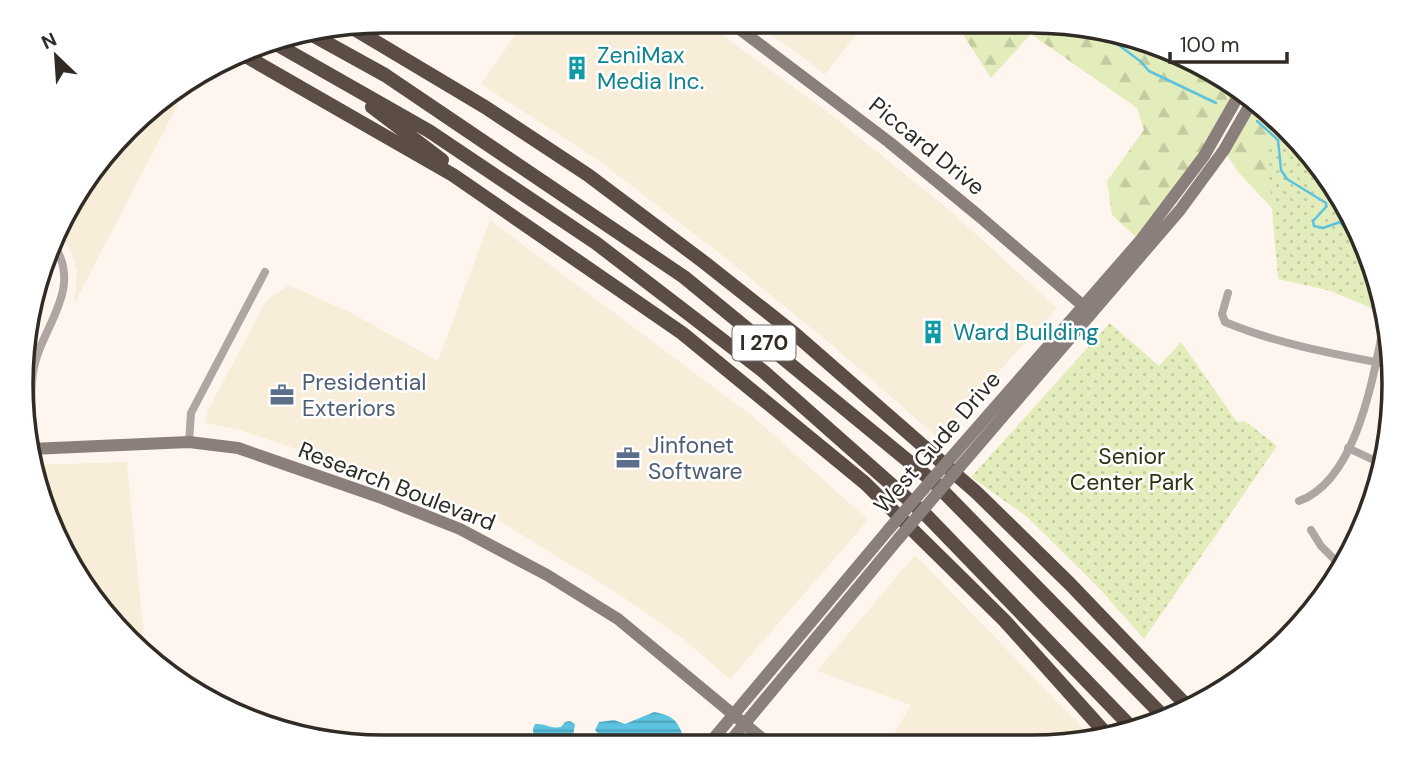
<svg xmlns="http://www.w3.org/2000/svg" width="1415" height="768" viewBox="0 0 1415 768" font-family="'DM Sans',sans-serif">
	<defs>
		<pattern id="forest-firs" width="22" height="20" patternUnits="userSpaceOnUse" patternTransform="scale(1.75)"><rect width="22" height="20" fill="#e3edbb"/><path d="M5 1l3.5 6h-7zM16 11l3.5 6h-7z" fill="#c3cba1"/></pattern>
		<pattern id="park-dots" width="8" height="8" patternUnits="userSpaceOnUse" patternTransform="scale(1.75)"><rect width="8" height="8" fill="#e3edbb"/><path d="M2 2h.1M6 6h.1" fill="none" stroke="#c3cba1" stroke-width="1.8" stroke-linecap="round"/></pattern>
		<pattern id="water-rules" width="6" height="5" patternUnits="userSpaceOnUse" patternTransform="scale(1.75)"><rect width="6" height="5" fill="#5bc3df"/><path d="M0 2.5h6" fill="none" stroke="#4c9fb5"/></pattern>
	</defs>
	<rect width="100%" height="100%" fill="#fef6ee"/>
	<path fill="#f7edd8" d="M525 21H703L829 113 947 208 1057 308 938 438 832 345 718 252 599 161 481 84Z
		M753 21 866 22 825 74Z
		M190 81 74 304 77 271 71 252 60 232 82 183 163 96Z
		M490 220 755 418 868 520 730 679 683 639 620 595 488 514 237 429 205 423 208 410 264 305 272 296 289 285 349 312 438 361Z
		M127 462 145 651 111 624 49 523 35 465Z
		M915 555 1081 726 1095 740 1078 744 895 745V732L911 705 817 671Z"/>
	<path fill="url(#forest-firs)" d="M955 22H1054L1125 33 1212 69 1240 93 1140 241 1112 215 1107 181 1144 130 1137 108 1031 34 991 78Z
		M1251 103 1319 163 1382 290 1383 313 1290 274 1273 209 1238 172 1224 150Z"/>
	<path fill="url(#park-dots)" d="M1288 136 1319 163 1382 290 1381 302 1278 279 1267 151Z
		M1110 323 1159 366 1181 342 1237 422 1245 421 1277 446 1144 639 1097 586 1026 516 971 477Z"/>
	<path fill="url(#water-rules)" d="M654 712C670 715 676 718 682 733L675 745C647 745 615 752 595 730L599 722 614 720 625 724Z
		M570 721 575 724 573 736 594 741 600 745 534 746 533 729 535 724C545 723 551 729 561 727L565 722Z"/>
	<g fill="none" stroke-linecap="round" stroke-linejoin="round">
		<path stroke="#5bc3df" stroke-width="2.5" d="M1092 28 1103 38 1116 43 1140 61 1149 71 1216 103
			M1257 121 1278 140 1281 170 1287 179 1326 203V207L1313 221 1314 226 1323 228 1340 222 1351 236H1355"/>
		<path stroke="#afa6a3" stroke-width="8" d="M1228 293 1222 314 1225 322C1275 343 1333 354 1386 364
			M189 442 191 413 265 272
			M1348 448 1380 463
			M34 449C33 424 29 398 33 373 39 329 84 291 54 245
			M1299 501C1357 480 1373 377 1384 324
			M1311 530 1321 546 1343 568"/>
		<path stroke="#8b7f7b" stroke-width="12" d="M729 21 889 142 979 216 1088 310
			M31 449 189 442 238 448 379 497 460 529 547 575 618 619 770 745
			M948 461 1140 241 1204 156 1240 93
			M957 470 1180 210 1224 150 1251 103
			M708 745 889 529
			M727 745 899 538"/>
		<path stroke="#5c4c46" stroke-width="14" d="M351 27 485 107 588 175 705 263 795 334 977 493 1070 584 1189 708
			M309 33 385 75 684 277 935 483 1166 719
			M269 40 429 131 596 243 763 371 928 517 1135 731
			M242 54 453 175 682 333 865 483 1005 621 1109 737
			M372 107 442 160"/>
		<path stroke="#8b7f7b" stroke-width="12" d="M889 529 948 461
			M899 538 957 470"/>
	</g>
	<defs>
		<g id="building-bare" transform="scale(1.89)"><path d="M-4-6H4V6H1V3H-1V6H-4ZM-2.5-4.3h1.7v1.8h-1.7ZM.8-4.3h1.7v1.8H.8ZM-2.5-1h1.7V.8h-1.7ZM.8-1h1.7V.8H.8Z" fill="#0f9aa8" stroke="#fff" stroke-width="2.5" paint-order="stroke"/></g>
		<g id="office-bare" transform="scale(1.89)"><path d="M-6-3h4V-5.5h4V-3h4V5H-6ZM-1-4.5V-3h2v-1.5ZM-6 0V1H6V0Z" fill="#5c6f8a" stroke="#fff" stroke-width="2.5" paint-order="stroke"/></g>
	</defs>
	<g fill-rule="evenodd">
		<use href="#building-bare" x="577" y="68"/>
		<use href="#building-bare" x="933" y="332"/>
		<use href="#office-bare" x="282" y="395"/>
		<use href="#office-bare" x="628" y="458"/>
	</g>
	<g text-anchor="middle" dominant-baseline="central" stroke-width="5" stroke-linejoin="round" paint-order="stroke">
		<rect fill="#fff" stroke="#6e6b66" stroke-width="2" x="732.5" y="325.5" width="63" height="35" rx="5"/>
		<g font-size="21" font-weight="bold" fill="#302b25">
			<text x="764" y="343">I 270</text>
		</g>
		<g font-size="23" fill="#0d838f" stroke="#fff" text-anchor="start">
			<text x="597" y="55">ZeniMax<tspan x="597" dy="26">Media Inc.</tspan></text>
			<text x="953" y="332">Ward Building</text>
		</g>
		<g font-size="23" fill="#302b25" stroke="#fff">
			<text transform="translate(927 146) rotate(39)">Piccard Drive</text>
			<text transform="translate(937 442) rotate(-49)">West Gude Drive</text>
			<text transform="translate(397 486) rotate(21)">Research Boulevard</text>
		</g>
		<g font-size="23" fill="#4e5e75" stroke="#fff" text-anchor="start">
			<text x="302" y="382">Presidential<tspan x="302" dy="26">Exteriors</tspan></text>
			<text x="648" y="445">Jinfonet<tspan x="648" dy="26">Software</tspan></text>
		</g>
		<g font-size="23" fill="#2d3210" stroke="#fff">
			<text x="1132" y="456">Senior<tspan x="1132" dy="26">Center Park</tspan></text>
		</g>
	</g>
	<path d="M0 0H1415V768H0ZM384 33H1031A351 351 0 0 1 1382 384V384A351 351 0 0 1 1031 735H384A351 351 0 0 1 33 384V384A351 351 0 0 1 384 33Z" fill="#fff" fill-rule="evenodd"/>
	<path fill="none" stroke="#302b25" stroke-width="3.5" d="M384 33H1031A351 351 0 0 1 1382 384V384A351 351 0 0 1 1031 735H384A351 351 0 0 1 33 384V384A351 351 0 0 1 384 33Z"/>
	<g transform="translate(56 56) rotate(335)" stroke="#ffffff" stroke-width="5" paint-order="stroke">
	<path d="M0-5L12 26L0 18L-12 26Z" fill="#302b25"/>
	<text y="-10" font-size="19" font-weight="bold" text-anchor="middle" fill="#302b25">N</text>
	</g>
	<path d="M1170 52v10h117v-10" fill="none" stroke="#302b25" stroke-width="3.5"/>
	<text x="1180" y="52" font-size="21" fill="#302b25" stroke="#ffffff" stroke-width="5" paint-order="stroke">100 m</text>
</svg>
